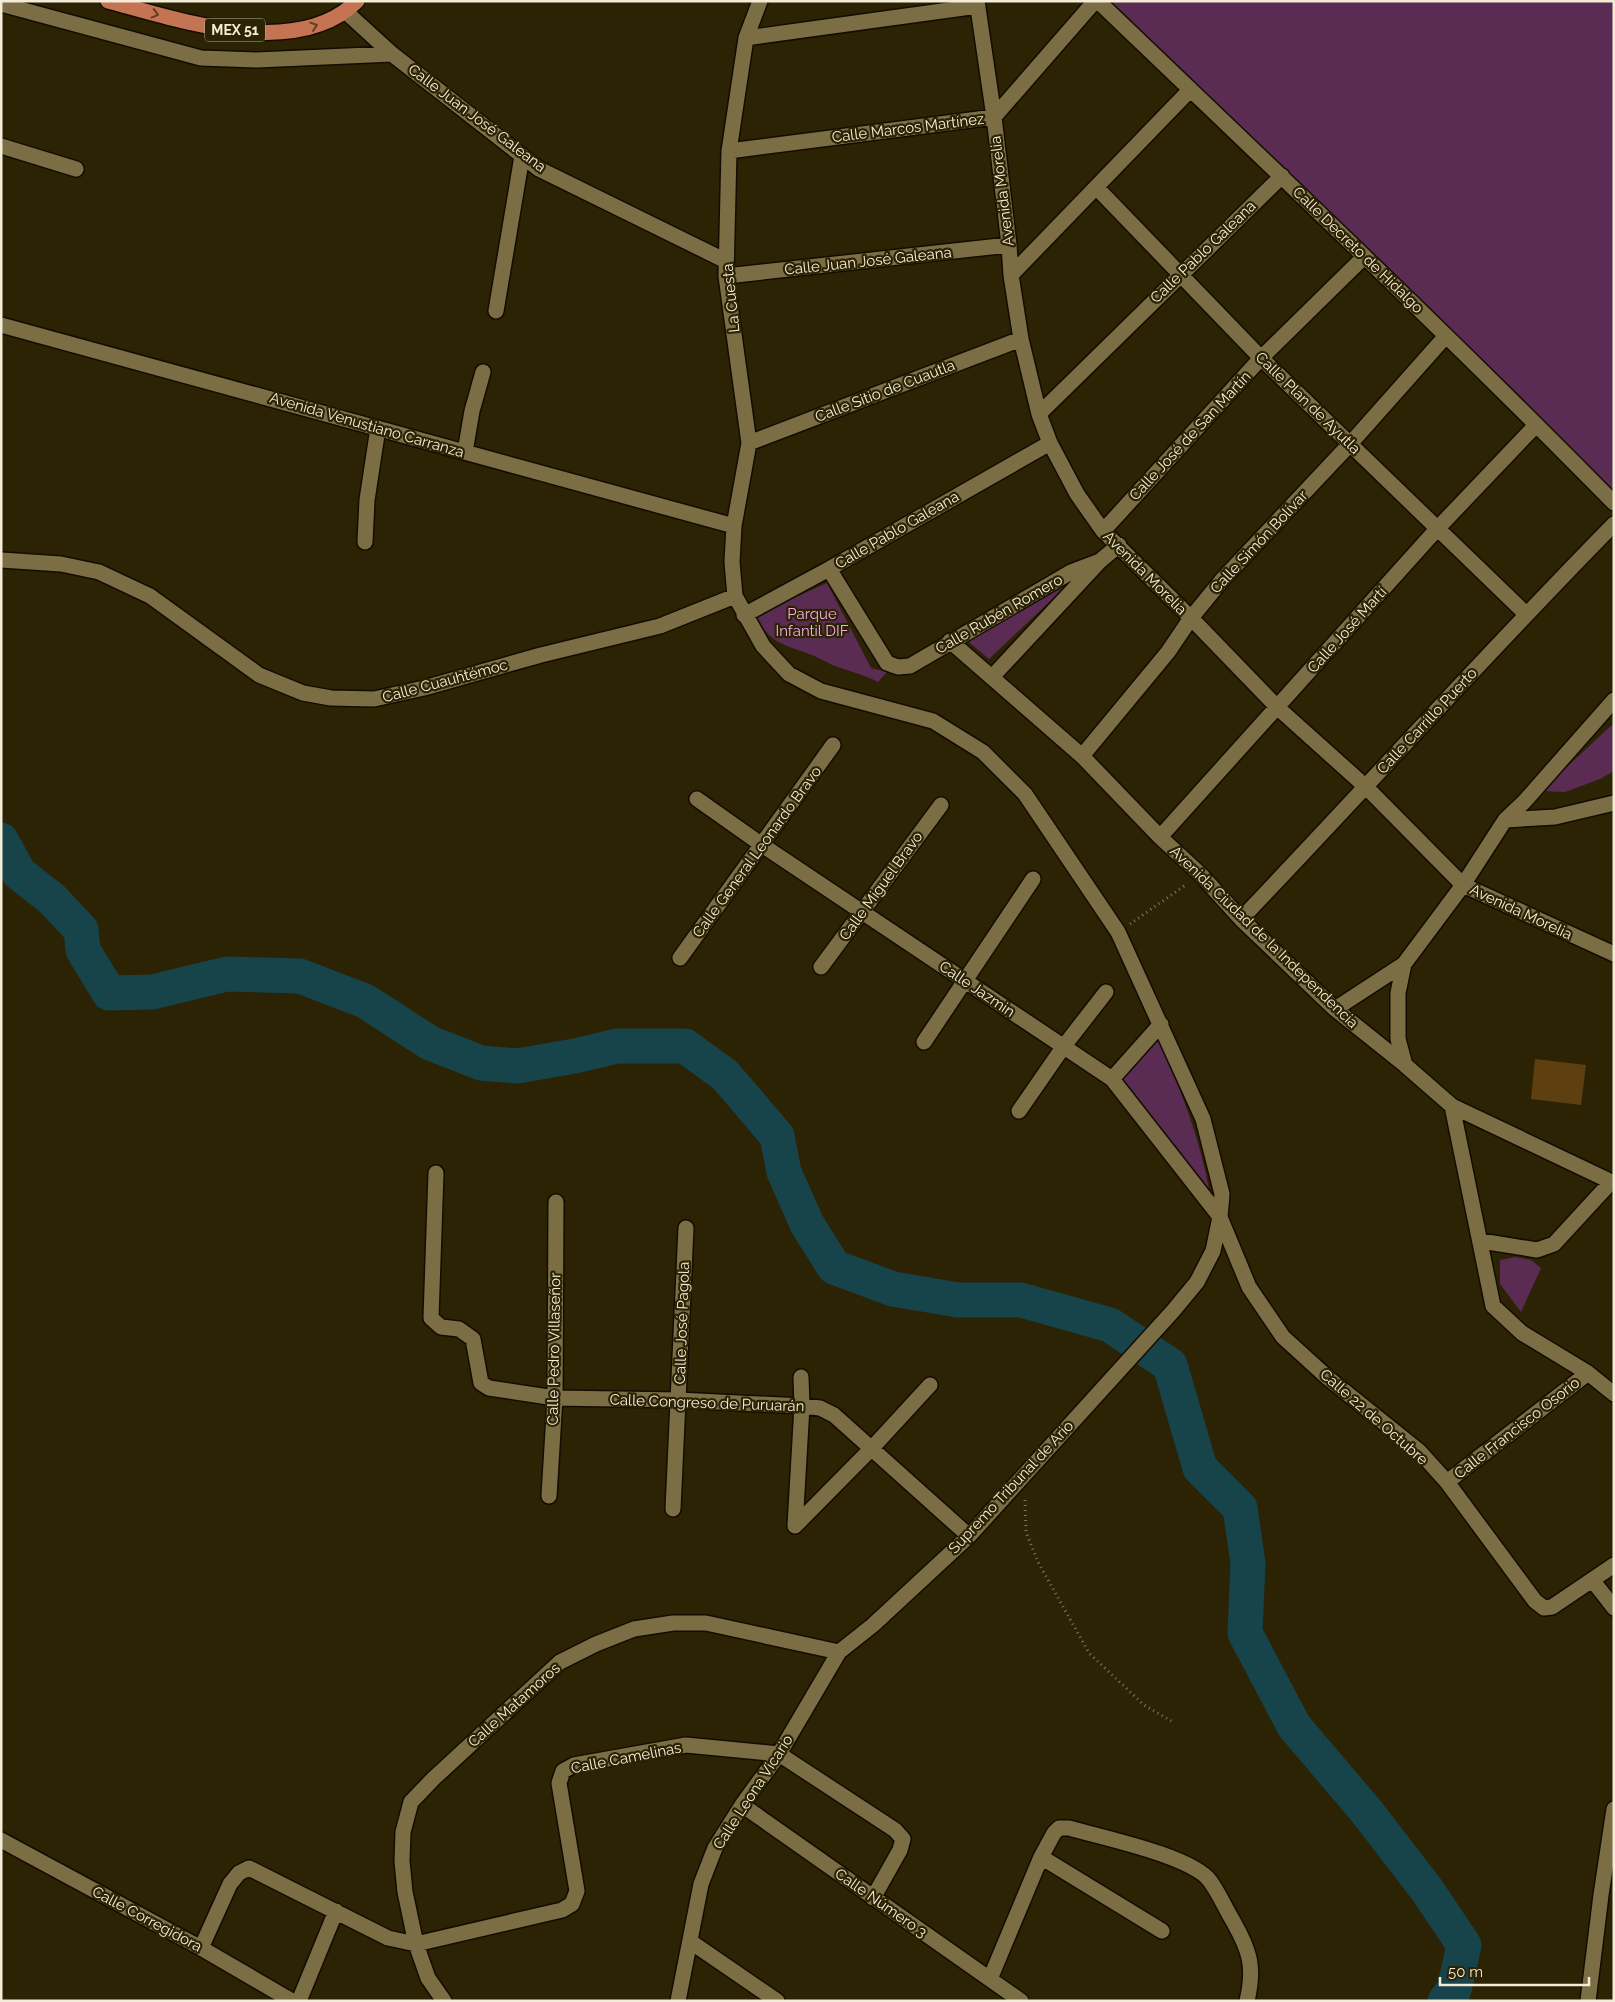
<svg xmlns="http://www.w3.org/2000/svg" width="1615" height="2002" viewBox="0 0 1615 2002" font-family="Raleway,sans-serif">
	<rect width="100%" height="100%" fill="#2c2304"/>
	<path fill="#5a2c53" d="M1105 1H1614V498Z
		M1085 568 989 659 964 638Z
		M827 583 871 668 887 672 878 682C865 675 851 672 838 667 828 664 819 657 809 654 784 645 767 642 756 615Z
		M1614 723V771L1600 779 1565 792 1541 791Z
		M1157 1038C1181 1089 1200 1138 1210 1194L1120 1075Z
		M1515 1257 1531 1260 1541 1268 1521 1312 1500 1284V1260Z"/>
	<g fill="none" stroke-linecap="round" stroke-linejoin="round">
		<path stroke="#17434b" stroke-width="35" d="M1 840 19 873 52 899 81 930 83 950 109 993 152 992 227 974 300 976 365 1001 430 1043 481 1063 517 1066 575 1056 617 1046H685L725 1075 777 1136 784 1172 807 1224 834 1267 893 1289 958 1300H1021L1110 1325 1170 1365 1200 1468 1240 1508 1248 1563 1245 1633 1294 1726 1367 1812 1427 1890 1464 1945 1454 1990 1445 2001"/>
	</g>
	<path fill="#5e3f10" d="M1535 1059 1586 1065 1581 1105 1531 1099Z"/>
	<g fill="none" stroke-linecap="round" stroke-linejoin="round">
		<g stroke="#130d00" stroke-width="18">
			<path id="minor" d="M977 1 994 117 1009 245 1011 275 1021 339 1039 414 1050 443 1077 494 1103 531 1191 618 1278 708 1366 787 1463 885 1614 954
				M1098 1C1271 167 1446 332 1614 503
				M1 4 201 58 257 60 392 54
				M346 12 392 54 539 169 726 261
				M746 38 978 6
				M1 146 76 169
				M729 151 994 117 1095 1
				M1096 187 1261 358 1526 614
				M1011 275 1190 90
				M726 276 1009 245
				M496 311 522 156
				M1 325 734 526
				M1039 414 1282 176
				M749 443 1021 339
				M465 452 472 411 483 372
				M1103 531 1261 358 1364 257
				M365 542 367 500 378 428
				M1 560 61 564 99 572 150 596 259 675 303 693 331 698 374 699 424 688 541 655 660 626 735 596
				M829 569 887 663 898 667 910 666 1071 572 1100 561
				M744 615 829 569 1050 443
				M950 641 1082 756 1160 837 1201 875 1241 919 1335 1009 1405 1065 1452 1106 1614 1183
				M992 677 1100 561 1119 545
				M1082 756 1168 652 1191 618 1222 580 1350 444 1445 337
				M697 799 762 845 1112 1079 1220 1217 1249 1287 1283 1337 1328 1378 1419 1451 1447 1482 1535 1601 1544 1608 1552 1607 1614 1565
				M1505 820 1524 802 1614 700
				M1160 837 1437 529 1536 425
				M1241 919C1366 788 1487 653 1614 524
				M680 958 833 745
				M821 967 941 805
				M1335 1009 1404 964
				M924 1042 1033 879
				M1405 1065 1398 1039V993L1404 964 1463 885 1505 820 1555 817 1614 803
				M1112 1079 1161 1024
				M1452 1106 1493 1306 1522 1333 1588 1373 1614 1394
				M1019 1111 1064 1046 1106 992
				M436 1173 431 1318 441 1327 459 1329 473 1339 481 1383 489 1388 555 1398 678 1400 802 1406 820 1408 834 1415 969 1536
				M1481 1241 1537 1250 1554 1244 1611 1182
				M1447 1482 1588 1373
				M549 1496 555 1398 556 1202
				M673 1509 686 1228
				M795 1526 872 1448 930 1385
				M795 1526 802 1406 801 1377
				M1593 1581 1614 1608
				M742 1805 1021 2001
				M1 1840 201 1948 292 2001
				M1041 1857 1162 1931
				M691 1942 777 2001
				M201 1948 230 1884 239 1873 249 1868 388 1938 416 1944 562 1910 572 1904 577 1891 559 1783 563 1771 574 1765 686 1745 779 1754 895 1830 903 1839 900 1850 873 1898
				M990 1979 1041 1857 1054 1833 1059 1828H1069C1100 1837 1192 1856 1210 1881 1219 1893 1225 1908 1233 1921 1250 1951 1255 1967 1247 2001
				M299 2001 336 1911
				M444 2001 428 1978 416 1944 405 1892 402 1861 403 1832 411 1802 433 1779 560 1662 596 1644 634 1629 673 1623H706L839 1652
				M678 2001 701 1884 715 1848 742 1805 779 1754 839 1652 873 1625 969 1536 1173 1311 1197 1282 1213 1251 1220 1217 1222 1194 1203 1119 1118 932 1025 794 983 752 933 721 821 691 789 674 763 646 735 596 732 562 734 526 749 443 726 276 729 151 746 38 760 1
				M1588 2001 1601 1895 1614 1809"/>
		</g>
		<g stroke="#130d00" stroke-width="18">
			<path id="major" d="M108 1C179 20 297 61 357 1"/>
		</g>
		<path stroke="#80785d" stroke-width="3" stroke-dasharray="1 4" stroke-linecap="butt" d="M1130 924 1187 884
			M1025 1500 1026 1532 1038 1562 1089 1653 1144 1705 1173 1722"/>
		<use href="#minor" stroke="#7b6e45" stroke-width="15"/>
		<use href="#major" stroke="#c47353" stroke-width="15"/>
	</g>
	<defs><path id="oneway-chevron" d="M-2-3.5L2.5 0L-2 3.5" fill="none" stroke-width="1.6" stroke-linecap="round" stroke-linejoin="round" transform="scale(1.25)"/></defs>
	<g stroke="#613f20">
		<use href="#oneway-chevron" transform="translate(155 14) rotate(15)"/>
		<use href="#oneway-chevron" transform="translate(314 26) rotate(-19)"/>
	</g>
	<g text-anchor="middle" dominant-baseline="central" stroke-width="4.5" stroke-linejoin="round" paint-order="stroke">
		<rect fill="#2c2304" stroke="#b7b097" stroke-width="1" x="205" y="18.5" width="60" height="23" rx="4"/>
		<g font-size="14" font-weight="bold" fill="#f3ecd6">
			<text x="235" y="30">MEX 51</text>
		</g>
		<g font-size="15" fill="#f3ecd6" stroke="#2c2304">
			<text transform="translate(477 118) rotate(37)">Calle Juan José Galeana</text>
			<text transform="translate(908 128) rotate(-7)">Calle Marcos Martínez</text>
			<text transform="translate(1002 191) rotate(-97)">Avenida Morelia</text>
			<text transform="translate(1358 250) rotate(44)">Calle Decreto de Hidalgo</text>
			<text transform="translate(1203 252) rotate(-44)">Calle Pablo Galeana</text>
			<text transform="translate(868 261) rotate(-6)">Calle Juan José Galeana</text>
			<text transform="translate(731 298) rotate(-96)">La Cuesta</text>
			<text transform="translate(885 391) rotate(-21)">Calle Sitio de Cuautla</text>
			<text transform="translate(1308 403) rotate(44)">Calle Plan de Ayutla</text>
			<text transform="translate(367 425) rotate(16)">Avenida Venustiano Carranza</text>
			<text transform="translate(1190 436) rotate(-47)">Calle José de San Martín</text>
			<text transform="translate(897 530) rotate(-30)">Calle Pablo Galeana</text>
			<text transform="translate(1259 542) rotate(-47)">Calle Simón Bolívar</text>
			<text transform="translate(1145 573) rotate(45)">Avenida Morelia</text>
			<text transform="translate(999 614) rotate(-30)">Calle Rubén Romero</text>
			<text transform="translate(1347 630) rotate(-48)">Calle José Martí</text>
			<text transform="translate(445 681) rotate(-15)">Calle Cuauhtémoc</text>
			<text transform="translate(1427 721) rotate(-47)">Calle Carrillo Puerto</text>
			<text transform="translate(757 852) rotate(-54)">Calle General Leonardo Bravo</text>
			<text transform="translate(881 886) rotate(-54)">Calle Miguel Bravo</text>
			<text transform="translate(1521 912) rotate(25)">Avenida Morelia</text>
			<text transform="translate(1264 937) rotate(44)">Avenida Ciudad de la Independencia</text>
			<text transform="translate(977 989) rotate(34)">Calle Jazmin</text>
			<text transform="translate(682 1323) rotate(-88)">Calle José Pagola</text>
			<text transform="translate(554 1349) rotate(-89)">Calle Pedro Villaseñor</text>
			<text transform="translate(707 1403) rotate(2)">Calle Congreso de Puruarán</text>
			<text transform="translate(1374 1417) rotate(41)">Calle 22 de Octubre</text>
			<text transform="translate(1517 1428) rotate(-38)">Calle Francisco Osorio</text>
			<text transform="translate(1011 1487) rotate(-47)">Supremo Tribunal de Ario</text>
			<text transform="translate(514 1705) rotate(-42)">Calle Matamoros</text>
			<text transform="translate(626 1758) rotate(-11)">Calle Camelinas</text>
			<text transform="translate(753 1792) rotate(-57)">Calle Leona Vicario</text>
			<text transform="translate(881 1903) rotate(35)">Calle Número 3</text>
			<text transform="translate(147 1919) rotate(28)">Calle Corregidora</text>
		</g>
		<g font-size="15" fill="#f7a9e9" stroke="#2c2304">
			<text x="812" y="614">Parque<tspan x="812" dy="17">Infantil DIF</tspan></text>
		</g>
	</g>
	<rect width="1615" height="2002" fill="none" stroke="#f3ecd6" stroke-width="5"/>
	<path d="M1440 1977v8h149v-8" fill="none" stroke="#f3ecd6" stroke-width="2.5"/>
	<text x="1448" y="1977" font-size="15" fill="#f3ecd6" stroke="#2c2304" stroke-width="4" paint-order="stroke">50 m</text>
</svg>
